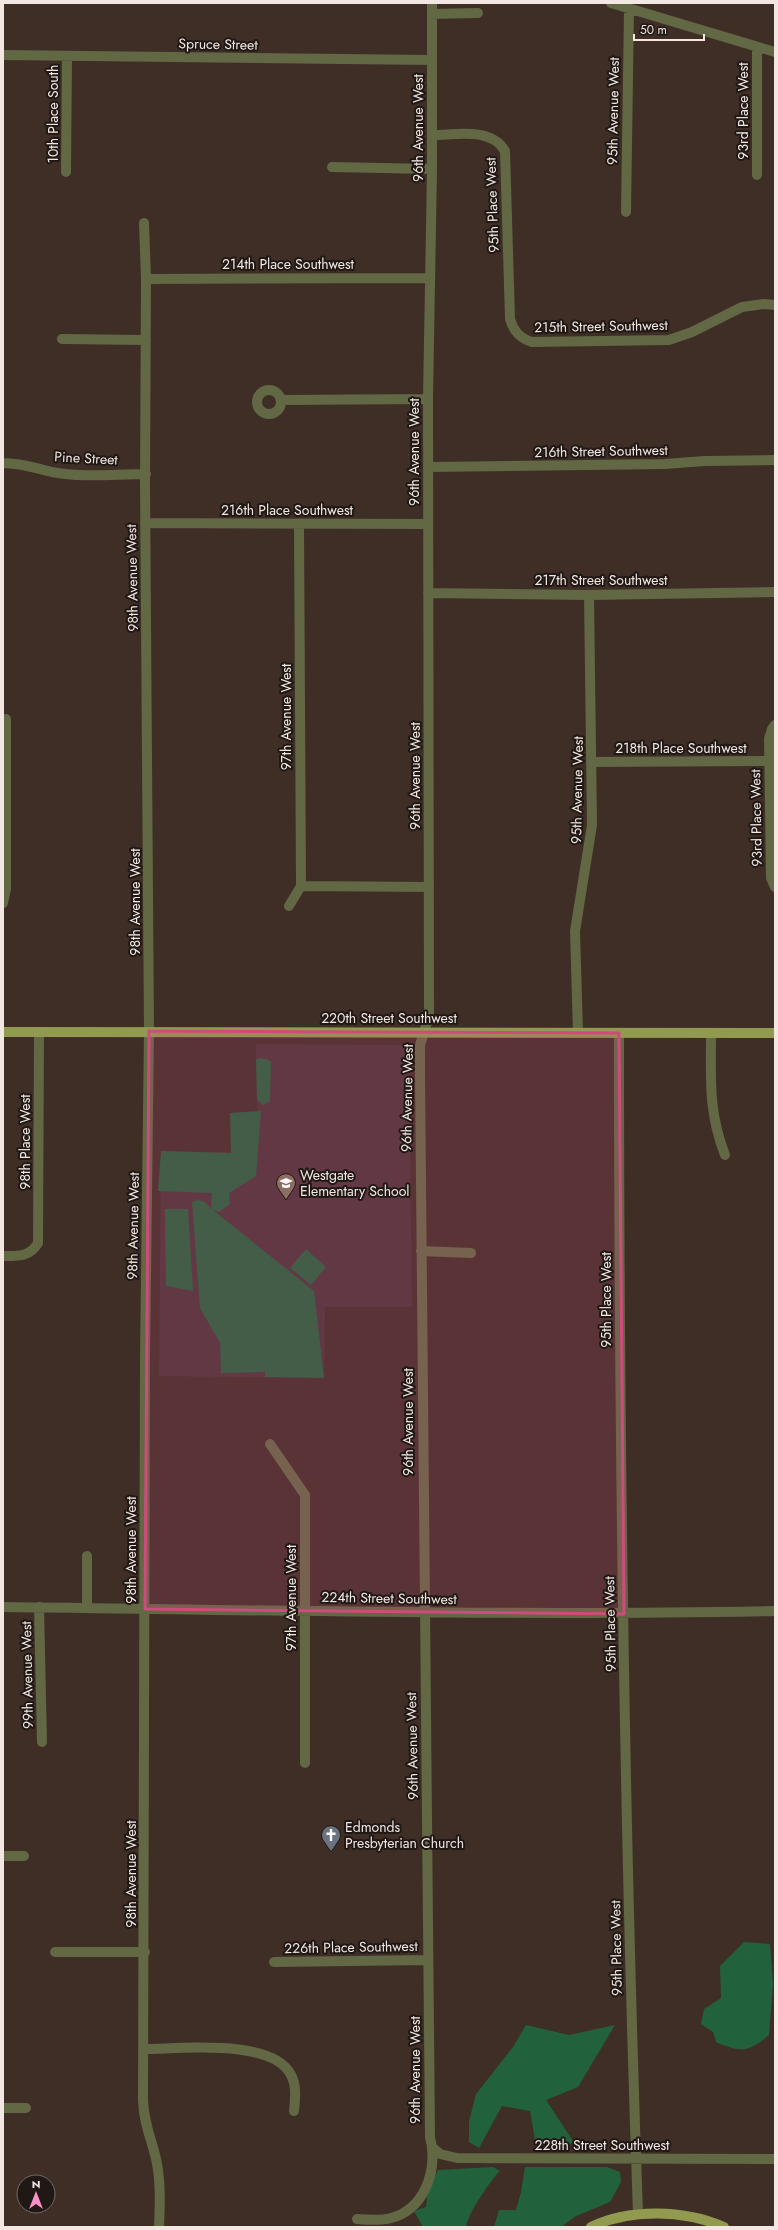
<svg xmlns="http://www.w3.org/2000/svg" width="778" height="2230" viewBox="0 0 778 2230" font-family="Jost,sans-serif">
	<rect width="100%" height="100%" fill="#3e2e26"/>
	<path fill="#483436" d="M256 1044 401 1045 409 1050 412 1307H325L324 1378 159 1376 161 1151 258 1153Z"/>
	<path fill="#21623c" d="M259 1058 267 1059 271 1062 270 1101 263 1105 257 1100 256 1060Z
		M261 1111 256 1176 229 1193 230 1204 219 1212 213 1210 314 1291 324 1378 265 1377V1372L221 1373 220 1343 200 1308 192 1202C202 1198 205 1201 211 1209L212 1193 158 1191 161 1151 231 1153 230 1113Z
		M165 1209H188L193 1291 166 1286Z
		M306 1249 326 1267 311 1285 290 1268Z
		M744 1942 770 1944 773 1984 769 2035C748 2052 741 2053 716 2042L713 2032 701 2024 704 2009 721 1998 720 1966Z
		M526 2025 569 2035 615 2025 578 2087 546 2100 575 2144 535 2140 530 2111 502 2106 479 2148 469 2142V2121L476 2094 513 2047Z
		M493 2167 500 2171C490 2181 468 2213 466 2227H423L414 2211 426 2207 428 2190 438 2170Z
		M525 2167H607L620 2172 621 2182 610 2202 576 2216 561 2227H494L499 2210H516L521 2192Z"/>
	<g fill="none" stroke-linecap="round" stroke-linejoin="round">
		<path stroke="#626744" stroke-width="10" d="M611 3 775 52
			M432 14 478 13
			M757 47V175
			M3 55 432 60
			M432 135C456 135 491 127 505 151L510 319C514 332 520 338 532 342L669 340 692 332 742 307 764 304 775 305
			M332 167 432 169
			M66 172 67 57
			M626 212 629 10
			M144 223 146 279 145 484 149 1031 145 1358 143 2100C144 2125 151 2137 156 2159 161 2182 160 2204 159 2227
			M146 279 430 278
			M62 339 146 340
			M257 402a12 12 0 1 1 24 0a12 12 0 1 1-24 0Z
			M281 400 428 399
			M3 463C21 463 35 468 52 472 82 478 115 474 146 474
			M428 467 665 464 705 461 775 460
			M145 523 428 524
			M428 593 589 595 775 592
			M775 725 772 729 769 739 771 878 775 887
			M592 762 769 761
			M301 886 429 887
			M3 903 6 889V719
			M289 906 301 886 299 524
			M578 1032 575 931 592 825 589 595
			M619 1033C619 1426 624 1821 638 2214
			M711 1033C711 1079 708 1111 725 1155
			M421 1251 471 1253
			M3 1256C18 1256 30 1257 38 1243L39 1032
			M270 1444 305 1495V1763
			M87 1556V1608
			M3 1607C260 1610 518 1616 775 1611
			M39 1607 42 1742
			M3 1856H24
			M55 1952H145
			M274 1962 428 1960
			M144 2049C180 2049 273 2038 291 2075 297 2086 295 2099 294 2111
			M3 2108H26
			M432 2147 440 2154 457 2158 775 2159
			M357 2219C368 2220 380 2221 391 2218 422 2210 435 2177 432 2148 432 2144 430 2140 430 2136L420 1076V1045L429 1016 428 399 432 169V3"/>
		<path stroke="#919a4e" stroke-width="10" d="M3 1032 775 1033
			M591 2227C630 2208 685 2210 724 2227"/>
	</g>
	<path fill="#ce4c7d" fill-opacity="0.2" stroke="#ce4c7d" stroke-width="3" stroke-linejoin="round" d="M149 1031 619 1033 624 1614 145 1609Z"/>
	<defs>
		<g id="school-pin" transform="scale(1)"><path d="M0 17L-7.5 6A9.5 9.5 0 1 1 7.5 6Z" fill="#8d6e63" stroke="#201814"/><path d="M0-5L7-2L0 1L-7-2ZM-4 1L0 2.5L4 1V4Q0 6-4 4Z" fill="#fff"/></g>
		<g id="church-pin" transform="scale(1)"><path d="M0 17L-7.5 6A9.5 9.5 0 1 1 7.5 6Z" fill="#6b7280" stroke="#201814"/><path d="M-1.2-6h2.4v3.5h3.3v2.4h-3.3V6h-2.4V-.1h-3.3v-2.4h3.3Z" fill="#fff"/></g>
	</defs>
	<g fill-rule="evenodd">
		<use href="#school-pin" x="286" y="1183"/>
		<use href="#church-pin" x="331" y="1835"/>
	</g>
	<g text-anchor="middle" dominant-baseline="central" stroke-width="4" stroke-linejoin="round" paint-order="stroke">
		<g font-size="14" fill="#f2e7e2" stroke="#201814">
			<text transform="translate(218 44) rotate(1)">Spruce Street</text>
			<text transform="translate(613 111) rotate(-89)">95th Avenue West</text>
			<text transform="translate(743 111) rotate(-90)">93rd Place West</text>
			<text transform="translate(53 114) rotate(-90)">10th Place South</text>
			<text transform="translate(418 128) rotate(-90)">96th Avenue West</text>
			<text transform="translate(492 205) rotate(-92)">95th Place West</text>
			<text x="288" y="264">214th Place Southwest</text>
			<text transform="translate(601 326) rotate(-1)">215th Street Southwest</text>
			<text transform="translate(601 451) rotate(-1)">216th Street Southwest</text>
			<text transform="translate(414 452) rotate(-90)">96th Avenue West</text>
			<text transform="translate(86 458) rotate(3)">Pine Street</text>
			<text x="287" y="510">216th Place Southwest</text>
			<text transform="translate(132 578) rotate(-91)">98th Avenue West</text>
			<text x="601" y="580">217th Street Southwest</text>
			<text transform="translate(286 717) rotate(-90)">97th Avenue West</text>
			<text x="681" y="748">218th Place Southwest</text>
			<text transform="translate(415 776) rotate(-90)">96th Avenue West</text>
			<text transform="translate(577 790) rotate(-89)">95th Avenue West</text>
			<text transform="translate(756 818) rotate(-91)">93rd Place West</text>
			<text transform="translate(135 902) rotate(-90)">98th Avenue West</text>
			<text x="389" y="1018">220th Street Southwest</text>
			<text transform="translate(407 1098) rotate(-89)">96th Avenue West</text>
			<text transform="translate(25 1142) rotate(-90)">98th Place West</text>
			<text transform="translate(133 1226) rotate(-89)">98th Avenue West</text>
			<text transform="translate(606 1300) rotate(-90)">95th Place West</text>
			<text transform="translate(408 1422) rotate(-90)">96th Avenue West</text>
			<text transform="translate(131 1550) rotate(-90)">98th Avenue West</text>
			<text transform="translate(291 1598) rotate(-90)">97th Avenue West</text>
			<text transform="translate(389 1598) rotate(1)">224th Street Southwest</text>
			<text transform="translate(610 1624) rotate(-91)">95th Place West</text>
			<text transform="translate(27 1675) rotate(-91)">99th Avenue West</text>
			<text transform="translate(412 1746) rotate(-91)">96th Avenue West</text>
			<text transform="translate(131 1874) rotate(-90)">98th Avenue West</text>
			<text transform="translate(351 1947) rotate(-1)">226th Place Southwest</text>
			<text transform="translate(616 1948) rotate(-91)">95th Place West</text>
			<text transform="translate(415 2070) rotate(-90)">96th Avenue West</text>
			<text x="602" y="2145">228th Street Southwest</text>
		</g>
		<g font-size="14" fill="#f2e7e2" stroke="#201814" text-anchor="start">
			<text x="300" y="1175">Westgate<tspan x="300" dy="16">Elementary School</tspan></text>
			<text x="345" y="1827">Edmonds<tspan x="345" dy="16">Presbyterian Church</tspan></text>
		</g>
	</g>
	<rect width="778" height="2230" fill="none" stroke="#f2e7e2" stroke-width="8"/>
	<g transform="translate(36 2194)"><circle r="19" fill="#201814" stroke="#746b66"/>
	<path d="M0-3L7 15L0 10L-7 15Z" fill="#fa8fc7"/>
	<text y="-6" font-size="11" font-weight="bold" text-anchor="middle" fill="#f2e7e2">N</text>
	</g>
	<path d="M634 34v6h70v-6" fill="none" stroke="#f2e7e2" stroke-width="2"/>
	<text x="640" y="34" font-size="12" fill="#f2e7e2" stroke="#201814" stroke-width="3" paint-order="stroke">50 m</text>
</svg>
